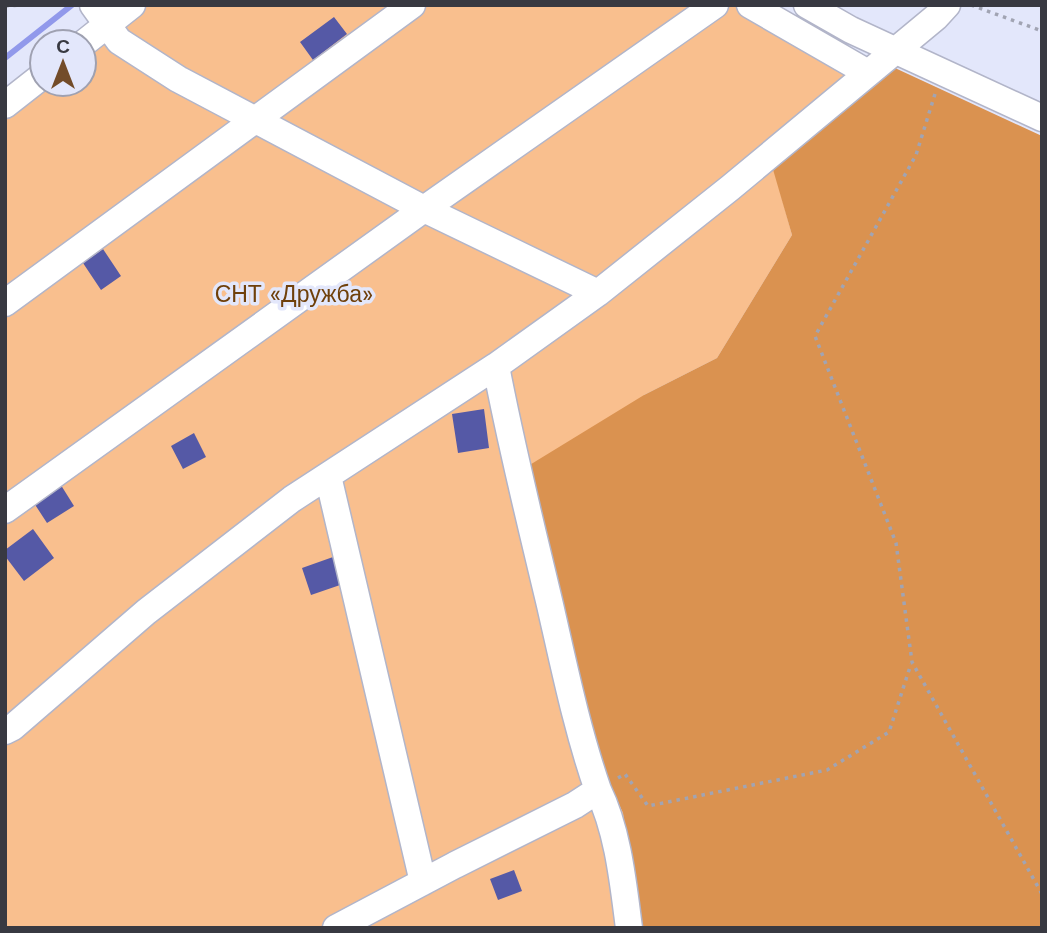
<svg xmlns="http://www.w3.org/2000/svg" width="1047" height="933" viewBox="0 0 1047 933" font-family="'Work Sans',sans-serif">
	<rect width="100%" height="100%" fill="#e3e7fb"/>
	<path fill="#f9bf8e" d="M117 5H765L867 60 773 166 792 235 717 358 644 395 596 754 623 813 637 928H5V91L42 63V84H84V42H69Z"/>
	<path fill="#da9250" d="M895 68 1042 136V928H637L623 813 596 754 528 466 644 395 717 358 792 235 772 166Z"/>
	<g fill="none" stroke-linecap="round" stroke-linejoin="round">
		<path stroke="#9199eb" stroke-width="6" d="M5 58 72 5"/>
	</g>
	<path fill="#5559a6" d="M334 17 347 34 313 60 300 42Z
		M103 249 121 276 101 290 83 263Z
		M484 409 489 448 458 453 452 414Z
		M194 433 206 457 183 469 171 446Z
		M59 482 74 506 47 523 32 500Z
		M33 529 54 558 24 581 5 556V550Z
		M333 557 343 584 311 595 302 568Z
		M514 870 522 891 498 900 490 879Z"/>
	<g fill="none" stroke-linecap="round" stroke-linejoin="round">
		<g stroke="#b2b5c9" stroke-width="29">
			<path id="minor" d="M93 5 119 41 178 79 424 209 598 293
				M750 5 868 73
				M807 5 851 30 1042 118
				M84 43 132 5
				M5 105 42 76
				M5 303 412 5
				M328 476 423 882
				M5 510 424 209 715 5
				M5 731 13 727 146 612 292 499 496 366 598 293 730 188 936 17 947 5
				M598 790C618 831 623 882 629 928
				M336 928 455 865 575 805 598 790C577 730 564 666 550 605 531 525 511 446 496 366"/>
		</g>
		<path stroke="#a1a4b3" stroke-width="3.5" stroke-dasharray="3.5 5" stroke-linecap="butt" d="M971 5 1042 31
			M5 6 20 5
			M935 94 916 155 815 336 896 543 912 662 1042 894
			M618 778 625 774 648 806 827 770 889 732 911 664"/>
		<use href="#minor" stroke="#fff" stroke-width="26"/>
	</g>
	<g text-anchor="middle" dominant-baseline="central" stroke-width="7" stroke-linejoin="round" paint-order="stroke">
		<g font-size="23" fill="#6f400b" stroke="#e3e7fb">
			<text x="294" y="294">СНТ «Дружба»</text>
		</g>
	</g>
	<rect width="1047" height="933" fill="none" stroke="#383941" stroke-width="14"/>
	<g transform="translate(63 63)"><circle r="33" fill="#e3e7fb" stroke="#9fa1b1" stroke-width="2"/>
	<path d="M0-5L12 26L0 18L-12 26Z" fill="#734c29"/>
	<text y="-10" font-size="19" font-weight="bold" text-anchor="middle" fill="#383941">С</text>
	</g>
</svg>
